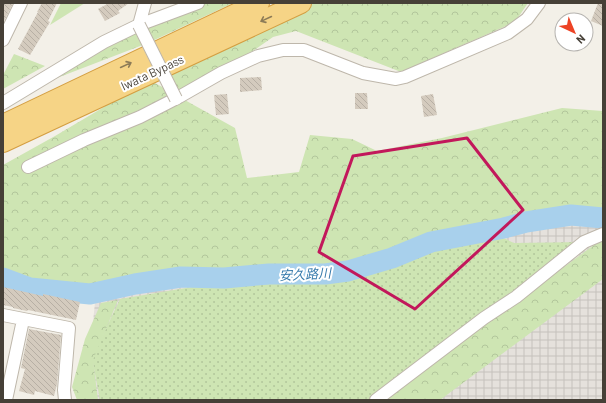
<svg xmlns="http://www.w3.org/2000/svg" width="606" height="403" viewBox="0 0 606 403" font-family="Barlow,'Noto Sans JP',sans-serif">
	<defs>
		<pattern id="industrial-grid" width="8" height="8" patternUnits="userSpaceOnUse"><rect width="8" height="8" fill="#e5e1dc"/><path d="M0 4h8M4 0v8" fill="none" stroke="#c6c2bd"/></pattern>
		<pattern id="grass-dots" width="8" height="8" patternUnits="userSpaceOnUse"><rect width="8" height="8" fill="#cee5b3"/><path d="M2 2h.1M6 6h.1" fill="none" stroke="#b2c69b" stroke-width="1.8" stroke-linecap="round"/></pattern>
		<pattern id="forest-crowns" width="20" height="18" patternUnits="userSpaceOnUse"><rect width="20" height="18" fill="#cee5b3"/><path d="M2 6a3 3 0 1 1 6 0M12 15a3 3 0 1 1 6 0" fill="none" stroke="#b2c69b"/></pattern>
		<pattern id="building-back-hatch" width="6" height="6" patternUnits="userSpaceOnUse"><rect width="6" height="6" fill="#d4cbbe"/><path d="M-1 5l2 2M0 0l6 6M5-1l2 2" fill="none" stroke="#b7afa4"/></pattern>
	</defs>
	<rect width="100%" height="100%" fill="#f3f0e8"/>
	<path fill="url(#industrial-grid)" d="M568 212 603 219V400H85L97 283 377 238Z"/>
	<path fill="url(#grass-dots)" d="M497 235 514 243 584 242 380 400H100L92 358 120 299 222 282 339 281 433 248Z"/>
	<path fill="url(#forest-crowns)" d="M192 3H233L148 43 23 91 153 20Z
		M313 3H528L515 22 401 72 296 31 273 37 221 73 174 94 235 128 247 178 299 172 310 135 352 139 377 151 442 138 562 108 603 111V220L561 216 453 236 351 265 314 269 271 266 219 272H155L102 285 43 288 3 277V165L55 136 104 107 144 77 173 93 163 72Z
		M14 54 45 66 3 89V75Z
		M598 242H603V279L440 400H383Z
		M118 300 93 360 98 400H77L72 387 85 339 101 303Z"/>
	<path fill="#cee5b3" d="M61 3H85L50 25Z"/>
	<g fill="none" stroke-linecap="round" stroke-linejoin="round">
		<path stroke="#a8d0ec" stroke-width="21" d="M3 278 30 288 90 294 135 284 181 277 224 278 269 274H325L348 271 392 258 431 242 504 228 526 222 571 215 603 218"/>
	</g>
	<path fill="url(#building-back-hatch)" d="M3 3H13L3 23Z
		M42 3H57L48 21 50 22 30 55 18 49 38 12H37Z
		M109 3H129L118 11 120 13 105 21 98 9Z
		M598 3H603V26L591 21Z
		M261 77 262 90 240 92V78Z
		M355 93H367L368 109H355Z
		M227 94 229 114 216 115 214 95Z
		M433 94 437 115 424 117 421 96Z
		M3 287 43 296V294L80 302 76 320 28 310 27 311 13 308V307L3 305Z
		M29 329 61 335 57 384 54 396 35 391 34 395 19 391 25 369 21 368Z"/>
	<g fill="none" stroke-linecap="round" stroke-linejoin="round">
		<g stroke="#beb7ab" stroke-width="14">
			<path id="minor" d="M139 25 145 3
				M3 40 21 3
				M3 103 104 42 139 25 198 3
				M28 167 84 140 140 117 179 97 221 73 258 56 283 50H304L363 73 396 79 405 77 508 33 527 19 539 3
				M3 315 69 328 64 390 65 400
				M6 400 23 320
				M376 400 484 318 516 297 584 242 603 234"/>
		</g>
		<g stroke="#d49e41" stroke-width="22">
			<path id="trunk" d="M3 125 259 3
				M3 142 301 3"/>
		</g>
		<use href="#minor" stroke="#fff" stroke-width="12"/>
		<use href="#trunk" stroke="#f6d486" stroke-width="20"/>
		<g stroke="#beb7ab" stroke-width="14" stroke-linecap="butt">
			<path id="minor-bridge" d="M139 25 176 99"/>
		</g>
		<use href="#minor-bridge" stroke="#fff" stroke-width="12"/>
	</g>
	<defs><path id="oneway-shaft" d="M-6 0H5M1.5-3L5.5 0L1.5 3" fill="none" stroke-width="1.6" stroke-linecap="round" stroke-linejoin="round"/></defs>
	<g stroke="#8c7b57">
		<use href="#oneway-shaft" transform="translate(266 19) rotate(155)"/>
		<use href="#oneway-shaft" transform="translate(126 65) rotate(-25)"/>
	</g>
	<path fill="none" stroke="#c2185b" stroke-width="3" stroke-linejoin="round" d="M467 138 523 210 415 309 319 252 353 156Z"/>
	<g text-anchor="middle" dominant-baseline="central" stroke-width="4" stroke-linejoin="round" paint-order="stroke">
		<g font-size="12" fill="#464037" stroke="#fff">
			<text transform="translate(152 72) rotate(-25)">Iwata Bypass</text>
		</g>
		<g font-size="13" font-style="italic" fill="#367aab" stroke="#fff">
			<text transform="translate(305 274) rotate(-3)">安久路川</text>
		</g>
	</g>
	<rect width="606" height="403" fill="none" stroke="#464037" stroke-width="8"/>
	<g transform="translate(574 32) rotate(136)"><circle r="19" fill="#ffffff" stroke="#b5b3af"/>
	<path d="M0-3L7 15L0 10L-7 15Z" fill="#ed4325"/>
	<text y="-6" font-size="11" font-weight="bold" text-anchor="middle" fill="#464037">N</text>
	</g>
</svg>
